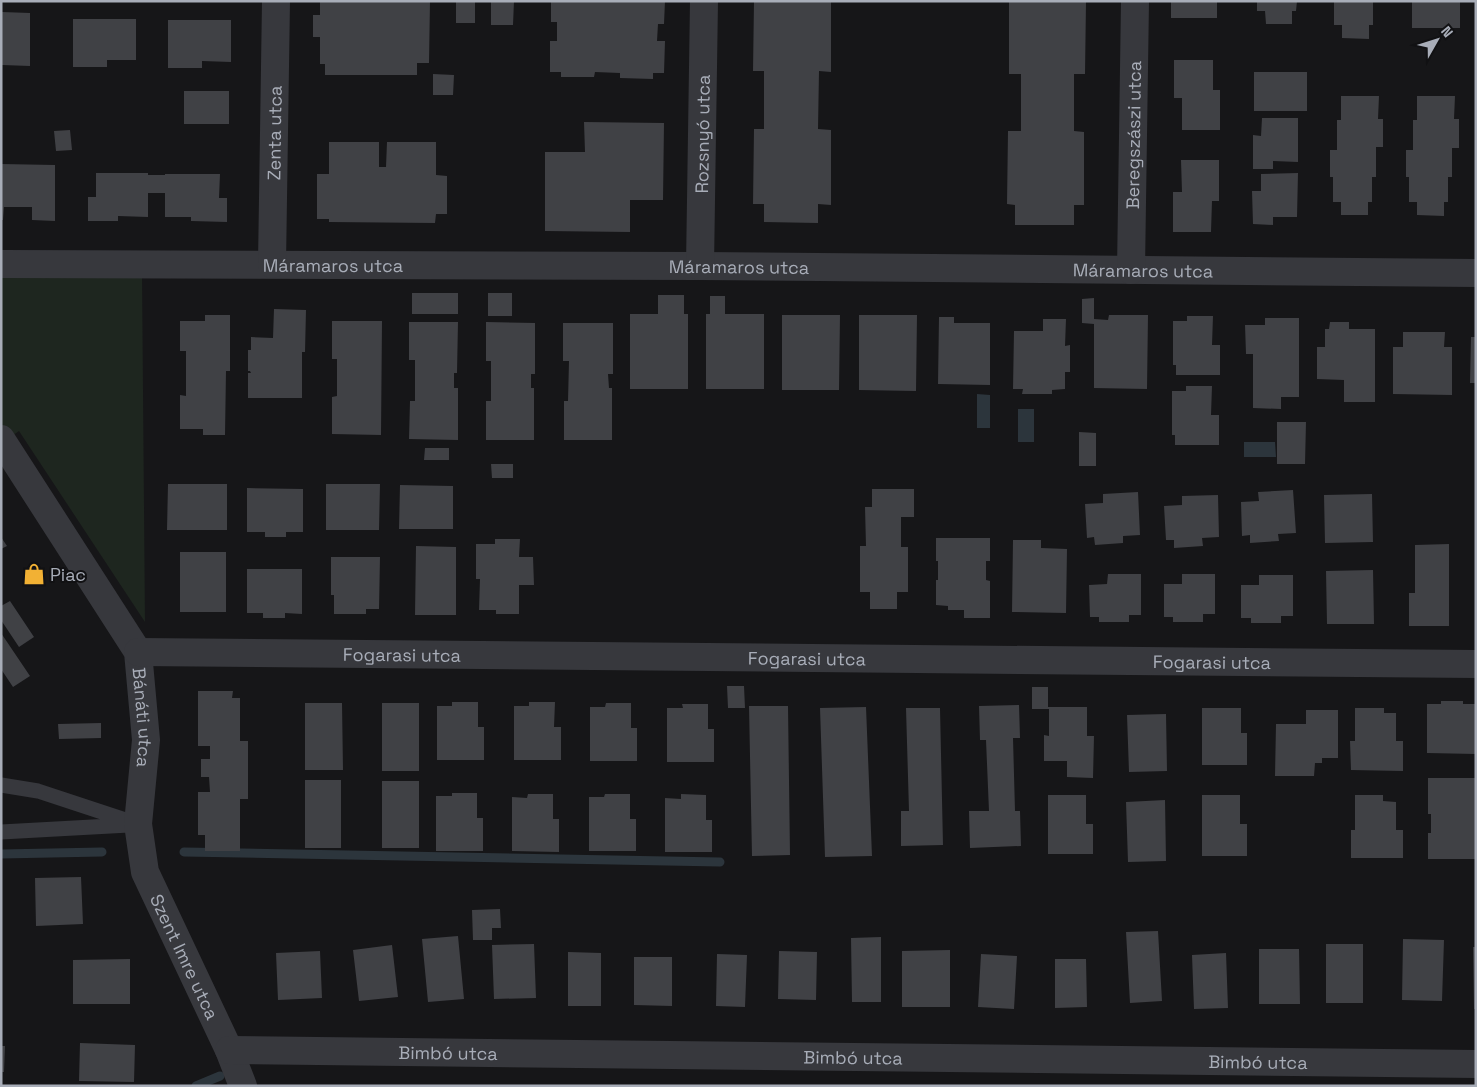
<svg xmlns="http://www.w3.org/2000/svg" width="1477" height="1087" viewBox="0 0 1477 1087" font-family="'Space Grotesk',sans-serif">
	<rect width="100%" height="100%" fill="#161618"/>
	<path fill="#1e261f" d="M142 272 145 622 19 431 9 438 1 426V273Z"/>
	<path fill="#2c353c" d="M977 394 990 395V428H977Z
		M1018 409H1034V442H1018Z
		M1244 442H1275L1276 457H1244Z"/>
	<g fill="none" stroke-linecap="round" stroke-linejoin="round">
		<path stroke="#2c353c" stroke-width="9" d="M184 852 720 862
			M1 854 102 852
			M196 1086 220 1076"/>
	</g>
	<path fill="#404145" d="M320 1H430L429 63H417V75H325V64H320V37H313V15H320Z
		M456 1H475V23H456Z
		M491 1H514L513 25H491Z
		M551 1H665L664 24H658L657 41H665L664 73H653V79L620 78V73L595 72 594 77H561V72H550V41H557V22H551Z
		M754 1H831V72L819 71 818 129 831 130V205L818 204V223L764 222V204H753L754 129H764V71H753Z
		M1009 1 1086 2 1085 74H1074V131L1084 132V205H1074V225H1015V205L1007 204 1008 131H1021V74H1009Z
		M1171 1H1217V18H1171Z
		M1257 1H1297L1296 11H1292V24H1266L1265 11H1257Z
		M1334 1H1373V25H1369V39L1342 38V25H1334Z
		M1412 1H1460V28H1412Z
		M2 12 30 13V66L2 65Z
		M73 19H136V60H107V67H73Z
		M168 20H231V62L202 61V68H168Z
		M1174 60H1213V90H1220V130H1182V98H1174Z
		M1254 72H1307V111H1254Z
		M433 74 454 75 453 95H433Z
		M184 91H229V124H184Z
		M1341 96H1379L1378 119H1383V147H1376V177H1372V202H1368V215H1341V202H1333V177H1330V150H1337V120H1341Z
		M1417 96H1455L1454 119H1459V148H1452V177H1448V202H1444V216L1417 215V202H1409V177H1406V150H1413V120H1417Z
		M1262 118H1298V162L1273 161V169H1253V135L1261 136Z
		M584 122 664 123 663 200H630V232L545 231V152H585Z
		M70 130 72 150 56 151 54 131Z
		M329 142H379V167H386L387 142H436V175L447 176V214H436L435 223 329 222V219H317V174H329Z
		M1181 160H1219V201H1212L1211 232H1173V192H1182Z
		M1 164 55 165V221L32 220V207H4L3 220H1Z
		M96 173H148V175H165V174H220L219 198H227V222L191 221V217H165V193H148V217L118 216V221H88V197H96Z
		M1298 173 1297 217H1273V225L1253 224 1252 191H1261V174Z
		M412 293H458V314H412Z
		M488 293H512V316H488Z
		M658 295H684V314H688V389H630V314H658Z
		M710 296H725V314H764V389H706V314H710Z
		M1094 298V319L1108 320 1109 315H1148L1147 389 1094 388V324L1082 323V299Z
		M274 309 306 310 305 352H302V398H248V373H251L250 371H248V350H251V337L273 338Z
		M205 315H230V371H226L225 435H203V429H180V395L186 396V351H180V321H205Z
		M782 315H840L839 390H782Z
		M859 315H917L916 391 859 390Z
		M1187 316H1213L1212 345H1220V375H1176V365H1173V321H1187Z
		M939 317H954V323H990V385L938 384Z
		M1265 318H1299V397H1281V409L1253 408V354H1246L1245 325H1265Z
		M1043 319H1066L1065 346 1070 345V372H1065V389L1052 390V394H1022L1023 389H1013L1014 331H1043Z
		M332 321H382L381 435 332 434V397L337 396V359H332Z
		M409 322H458L457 373H454V388H458V440L409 439 410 401H415V360H409Z
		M486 322 535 323V374H531V388H534V440H486V401H491V361H486Z
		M1330 322H1349V329H1375V402H1344V380L1317 379V347H1325V329H1329Z
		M563 323H613V374H608L609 388H612V440H564V401H568L569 361H563Z
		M1403 332H1445L1444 347H1452V395L1393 394V347H1403Z
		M1471 337H1476V383H1470Z
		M1186 386H1212L1211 415H1219V445H1175V435H1172V391H1186Z
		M1277 422H1306L1305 464H1277Z
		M1079 432 1096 433V466H1079Z
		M425 448H449V460H424Z
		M491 464H513V478H492Z
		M168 484H227V530H167Z
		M326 484H380L379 530H326Z
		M400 485 453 486V529H399Z
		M247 488 303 489V532H286V537H265V532H247Z
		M872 489H914V517H901V547H908V592H897V609H870V592H860V546H866L865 507H872Z
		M1293 490 1296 533 1278 534 1279 541 1250 543V535L1242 536 1241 502 1259 501 1258 492Z
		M1138 492 1140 535 1123 536V543L1095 545 1094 537 1087 538 1085 504 1103 503V494Z
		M1372 494 1373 542 1325 543 1324 495Z
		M1218 495 1219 537 1202 538 1203 546 1174 548V540H1166L1164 506 1182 505V496Z
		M1 537 7 546 1 549Z
		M936 538H990V561H986V580L990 581V618H964V610H948V606L936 605V580H938V561H936Z
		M495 539H520L519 557H533L534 585H519V614H496V610H479L480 579H476V544H495Z
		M1013 540H1041V548L1067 549 1066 613 1012 612Z
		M1449 544V626H1409V593H1415V545Z
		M416 546 456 547V615H415Z
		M180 552H226V612H180Z
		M331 557H380L379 609H366V614H334V595H331Z
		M247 569H302V614L285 613V618H263V613H247Z
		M1373 570 1374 624H1327L1326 571Z
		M1108 574H1141V615H1129V622H1099V617H1090L1089 585 1107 584Z
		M1182 574H1215V614H1203V622H1173V617H1164V584H1182Z
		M1259 575H1293V616H1281V623H1251V618H1241V585H1259Z
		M10 601 34 637 19 647 1 620V606Z
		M1 633 30 676 13 687 1 669Z
		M727 686H744L745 708H728Z
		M1032 687H1048V707H1087V736H1094L1093 778 1067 777V761H1044V735L1049 736V709H1032Z
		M198 691H233L232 698H240V741H248V799H240V851H205V835H198V792H210L209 777H201V759H210V746H198Z
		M1441 701H1463V704H1476V754L1427 753V704H1441Z
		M452 702H478V727H484V760H437V706H452Z
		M529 702H555L554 727H561V760H514V706H529Z
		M305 703H342L343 770H305Z
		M382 703H419V771H382Z
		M606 703H631V728H637V761H590V707H605Z
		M682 704H708V729H714V762H667V708H683Z
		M1019 705 1020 738H1013L1015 811H1020L1021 846 970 848 969 811H989L986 740H980L979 706Z
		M749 706H788L790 855 752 856Z
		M866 707 872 856 825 857 820 708Z
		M906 708H940L943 845 901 846V811H909Z
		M1202 708H1241V733H1247V765H1202Z
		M1355 708H1384V713H1396V741H1403V771L1351 770 1350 741H1355Z
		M1306 710H1338V758H1322V763H1315L1314 776H1275L1276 724H1306Z
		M1166 714 1167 771 1129 772 1127 715Z
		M101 723V738L59 739 58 724Z
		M1428 778H1476V859H1428V833H1431V814H1428Z
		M305 780H341V848H305Z
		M382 781H419V848H382Z
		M452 793H477V818H483V851H436V796H452Z
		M528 794H553V819H559V852L512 851V797L527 798Z
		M605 794H630V819H636V851H589V797H604Z
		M681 794 706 795V820H712V852H665V798L681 799Z
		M1048 795H1086V824H1093V854H1048Z
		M1202 795H1240V824H1247V856H1202Z
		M1355 795H1383V801L1396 802V830H1403V858H1351V830H1355Z
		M1165 800 1166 861 1128 862 1126 802Z
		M81 877 83 924 36 926 35 878Z
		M500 909 501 928H492V940H473L472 910Z
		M1158 931 1162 1001 1130 1003 1126 932Z
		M458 936 464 999 428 1002 422 939Z
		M881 937V1002H852L851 938Z
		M1403 939 1444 940 1442 1001 1402 1000Z
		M534 944 536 998 494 999 492 945Z
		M1326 944H1363V1003H1326Z
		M392 945 398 997 359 1001 353 950Z
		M1473 947H1476V1009H1474Z
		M1259 949H1299L1300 1004H1259Z
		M950 950V1007H902V951Z
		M320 951 322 998 278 1000 276 953Z
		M779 951 817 952 816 1000 778 999Z
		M568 952 601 953V1006H568Z
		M1226 953 1228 1008 1194 1009 1192 955Z
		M717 954 747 955 745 1007 716 1006Z
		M981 954 1017 956 1014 1009 978 1007Z
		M634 957H672V1006L634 1005Z
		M130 959V1004H73V960Z
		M1055 959H1086L1087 1007 1055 1008Z
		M80 1043 135 1045 134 1082 79 1081Z
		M1 1046H5L4 1072H1Z"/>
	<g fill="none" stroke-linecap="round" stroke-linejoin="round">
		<path stroke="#37383d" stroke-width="15" d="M1 785 38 791 138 824
			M1 832 129 825"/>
		<g stroke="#37383d" stroke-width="28">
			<path id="s1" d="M1 264 700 266 1476 273"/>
			<path id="s2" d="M272 264 276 1"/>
			<path id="s3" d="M700 266 704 1"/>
			<path id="s4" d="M1131 270 1135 1"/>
			<path id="s5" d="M1 439 138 652 146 740 138 824 145 872 229 1050 243 1086"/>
			<path id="s6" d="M138 652 1476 664"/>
			<path id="s7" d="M229 1050 1476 1064"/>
		</g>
	</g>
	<defs>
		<g id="shop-bare" transform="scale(1.725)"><path d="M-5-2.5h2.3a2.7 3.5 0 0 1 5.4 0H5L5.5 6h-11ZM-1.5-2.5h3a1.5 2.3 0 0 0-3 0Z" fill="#f2b134" stroke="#111113" stroke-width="2.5" paint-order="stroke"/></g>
	</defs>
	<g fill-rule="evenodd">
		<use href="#shop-bare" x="34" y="574"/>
	</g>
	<g text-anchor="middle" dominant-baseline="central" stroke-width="4" stroke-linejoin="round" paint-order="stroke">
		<g font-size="18" fill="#a8adb8" stroke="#111113">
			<text stroke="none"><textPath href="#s2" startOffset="131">Zenta utca</textPath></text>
			<text stroke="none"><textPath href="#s3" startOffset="132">Rozsnyó utca</textPath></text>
			<text stroke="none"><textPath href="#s4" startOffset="135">Beregszászi utca</textPath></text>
			<text stroke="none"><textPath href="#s1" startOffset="332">Máramaros utca</textPath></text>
			<text stroke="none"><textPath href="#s1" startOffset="738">Máramaros utca</textPath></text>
			<text stroke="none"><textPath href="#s1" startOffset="1142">Máramaros utca</textPath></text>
			<text stroke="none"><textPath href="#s6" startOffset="264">Fogarasi utca</textPath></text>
			<text stroke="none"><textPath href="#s6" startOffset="669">Fogarasi utca</textPath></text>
			<text stroke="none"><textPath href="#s6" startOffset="1074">Fogarasi utca</textPath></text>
			<text stroke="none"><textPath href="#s5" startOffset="319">Bánáti utca</textPath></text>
			<text stroke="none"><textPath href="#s5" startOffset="568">Szent Imre utca</textPath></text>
			<text stroke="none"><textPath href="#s7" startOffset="219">Bimbó utca</textPath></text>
			<text stroke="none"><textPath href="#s7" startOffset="624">Bimbó utca</textPath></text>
			<text stroke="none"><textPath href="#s7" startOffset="1029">Bimbó utca</textPath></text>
		</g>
		<g font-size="18" fill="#a8adb8" stroke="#111113" text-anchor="start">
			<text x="50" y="574">Piac</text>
		</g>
	</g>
	<rect width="1477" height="1087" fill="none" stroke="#a8adb8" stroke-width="5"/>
	<g transform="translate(1437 40) rotate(51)" stroke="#111113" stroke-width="4" paint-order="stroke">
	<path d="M0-4L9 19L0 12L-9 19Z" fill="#a8adb8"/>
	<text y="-8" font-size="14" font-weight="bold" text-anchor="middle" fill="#a8adb8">N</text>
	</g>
</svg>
